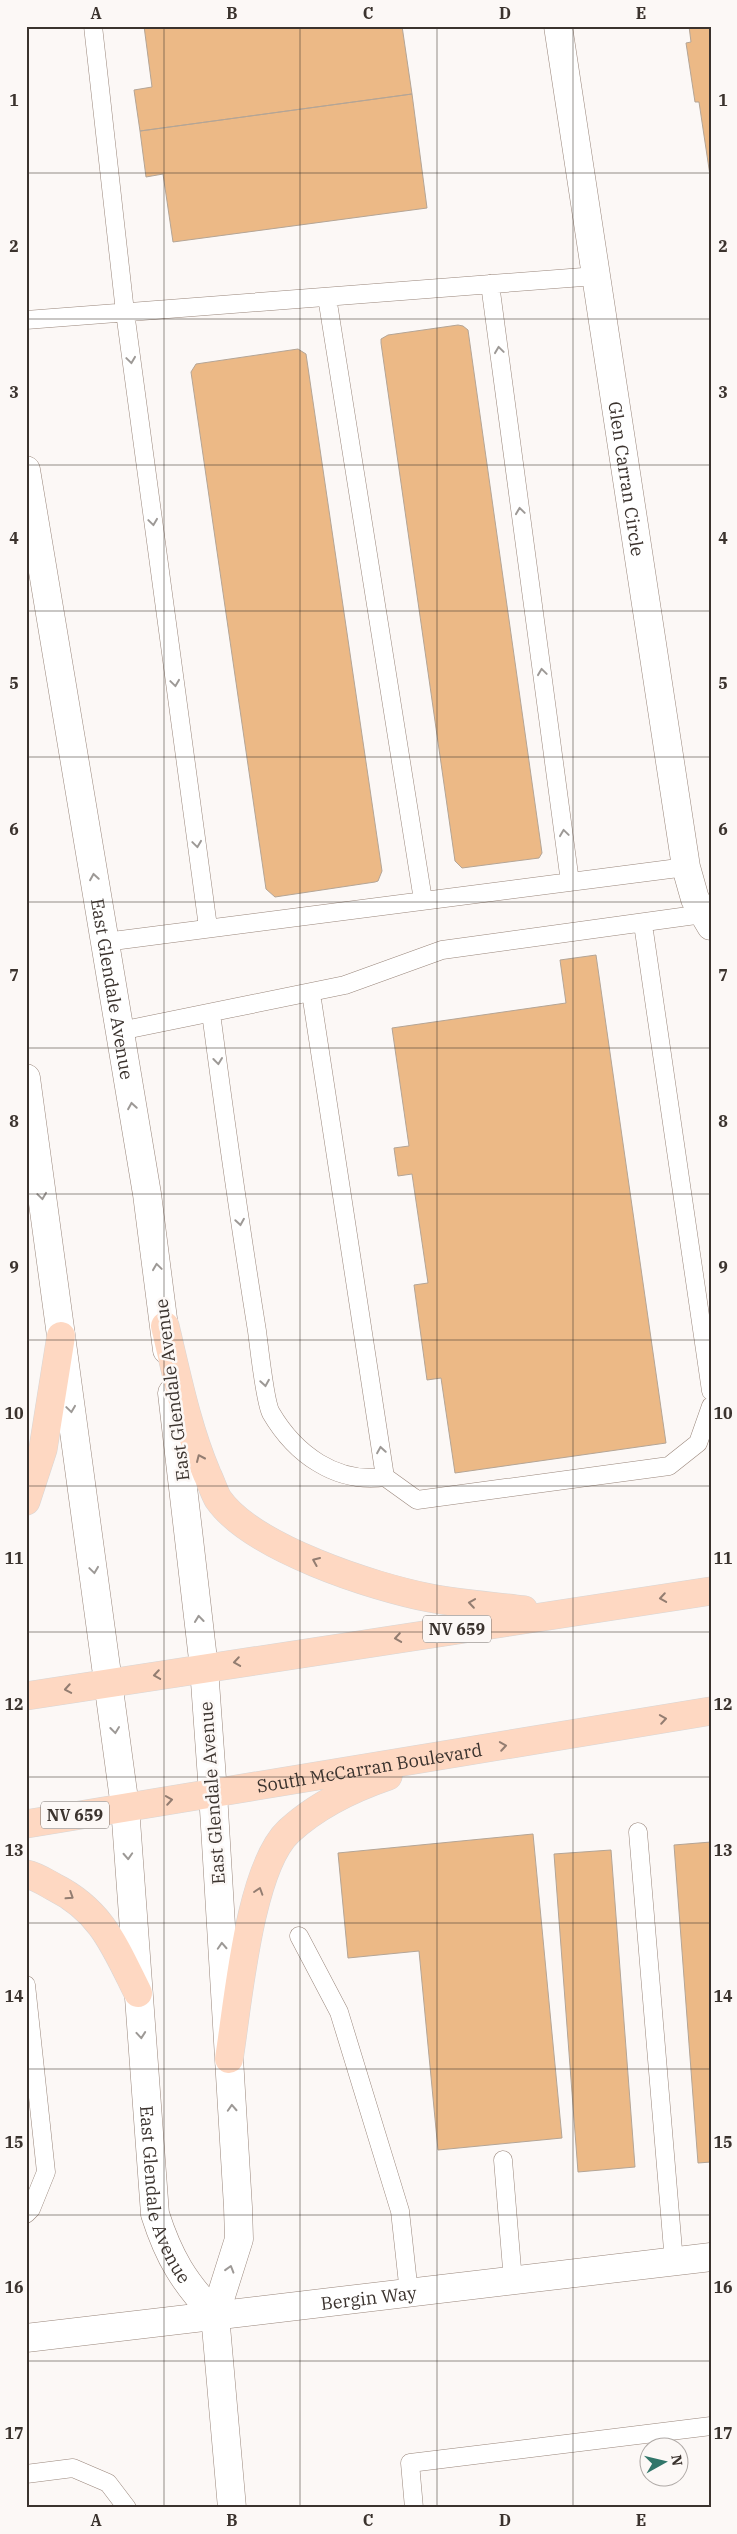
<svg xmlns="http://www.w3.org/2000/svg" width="737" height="2534" viewBox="0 0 737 2534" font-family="'IBM Plex Serif',serif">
	<rect width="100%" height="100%" fill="#fcf8f6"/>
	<path fill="#ecb986" stroke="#b4a596" d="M144 26H402L412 94 140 131 134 90 152 87Z
		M689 26H711V182L699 102H695L686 43 691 42Z
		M412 94 427 208 173 242 163 174 146 177 140 131Z
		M458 325 463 326 468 330 542 853 539 858 462 868 455 861 381 343V339L388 335Z
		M298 349 306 354 382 871 378 881 375 882 275 897 266 889 191 372 196 364Z
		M596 955 666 1443 455 1473 441 1378 427 1380 414 1285 428 1283 412 1174 398 1176 394 1148 409 1146 392 1028 566 1003 560 960Z
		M533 1834 562 2138 438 2150 419 1951 348 1958 338 1853Z
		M711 1842V2162L698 2163 674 1845Z
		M611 1850 635 2167 578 2172 554 1854Z"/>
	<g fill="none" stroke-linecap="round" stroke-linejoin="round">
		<g stroke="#99867b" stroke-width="19">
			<path id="service" d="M93 26 125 312 208 927
				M490 284 570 882
				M327 297 423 900
				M26 320 596 276
				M643 924 711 1391
				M105 942 686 867
				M211 1013C225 1119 240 1225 257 1331 259 1346 265 1403 271 1413 295 1454 336 1484 385 1477L311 993
				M120 1031 345 985 442 950 703 914
				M385 1477 417 1500 669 1466 698 1443 711 1406
				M638 1832 674 2262
				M299 1936 339 2012 400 2211 409 2293
				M26 1985 46 2172 31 2209 26 2214
				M503 2160 513 2281
				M26 2474 73 2468 108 2483 127 2508
				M414 2508 410 2463 711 2426"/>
		</g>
		<g stroke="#99867b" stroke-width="29">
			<g id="minor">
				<path id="s1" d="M558 26 686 867 695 899 711 926"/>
				<path id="s2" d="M26 2338 711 2257"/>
			</g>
		</g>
		<g stroke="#99867b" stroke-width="29">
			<g id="tertiary">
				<path d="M213 1793 238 2207 239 2239 215 2315 232 2508"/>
				<path id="s3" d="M125 1807 155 2214C169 2258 184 2282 215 2315"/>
			</g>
		</g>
		<g stroke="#99867b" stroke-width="29">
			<g id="secondary">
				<path id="s4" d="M26 470 147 1194 167 1350"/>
				<path d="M26 1078 125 1807"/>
				<path d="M172 1393 204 1668 213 1793"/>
			</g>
		</g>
		<g stroke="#d8d6d5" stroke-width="29">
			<g id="primary">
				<path d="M165 1326C177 1376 187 1427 207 1474 211 1482 214 1492 218 1499 252 1548 373 1587 430 1598 461 1604 493 1606 524 1610"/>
				<path d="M26 1501 43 1449 61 1336"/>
				<path d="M26 1696 711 1591"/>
				<path id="s5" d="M26 1824 711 1711"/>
				<path d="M26 1874C36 1876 45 1882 54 1887 102 1911 115 1947 138 1993"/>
				<path d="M229 2059C238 2003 249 1868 289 1831 317 1805 353 1788 388 1776"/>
			</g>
		</g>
		<use href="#service" stroke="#fff" stroke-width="18"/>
		<use href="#minor" stroke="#fff" stroke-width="28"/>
		<use href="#tertiary" stroke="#fff" stroke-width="28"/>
		<use href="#secondary" stroke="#fff" stroke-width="28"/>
		<use href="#primary" stroke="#fed8c2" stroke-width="28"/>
	</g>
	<defs><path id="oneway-chevron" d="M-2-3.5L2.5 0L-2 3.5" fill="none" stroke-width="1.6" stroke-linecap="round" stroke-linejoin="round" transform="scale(1.25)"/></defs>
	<g stroke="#9d9996">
		<use href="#oneway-chevron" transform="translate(499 350) rotate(-98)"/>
		<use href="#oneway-chevron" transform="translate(131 360) rotate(82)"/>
		<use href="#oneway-chevron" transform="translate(520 511) rotate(-98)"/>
		<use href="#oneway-chevron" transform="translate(153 522) rotate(82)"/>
		<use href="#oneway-chevron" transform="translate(542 672) rotate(-98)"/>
		<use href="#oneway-chevron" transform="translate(175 683) rotate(82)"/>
		<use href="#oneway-chevron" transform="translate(564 833) rotate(-98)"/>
		<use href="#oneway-chevron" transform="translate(197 844) rotate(82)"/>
		<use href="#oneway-chevron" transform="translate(94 877) rotate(-99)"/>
		<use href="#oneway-chevron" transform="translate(218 1061) rotate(83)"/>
		<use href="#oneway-chevron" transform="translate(132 1106) rotate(-99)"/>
		<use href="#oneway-chevron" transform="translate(42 1196) rotate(82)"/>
		<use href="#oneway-chevron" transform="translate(240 1222) rotate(81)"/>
		<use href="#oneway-chevron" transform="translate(157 1267) rotate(-98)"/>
		<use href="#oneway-chevron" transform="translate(265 1383) rotate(81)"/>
		<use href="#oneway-chevron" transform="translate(71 1409) rotate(82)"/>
		<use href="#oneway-chevron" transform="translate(381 1450) rotate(-99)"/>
		<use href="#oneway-chevron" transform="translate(94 1570) rotate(82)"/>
		<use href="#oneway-chevron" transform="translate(199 1619) rotate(-96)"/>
		<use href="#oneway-chevron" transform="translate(115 1730) rotate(83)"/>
		<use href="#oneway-chevron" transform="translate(128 1856) rotate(87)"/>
		<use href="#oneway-chevron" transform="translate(222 1946) rotate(-93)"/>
		<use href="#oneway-chevron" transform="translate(141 2035) rotate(85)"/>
		<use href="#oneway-chevron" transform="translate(232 2108) rotate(-93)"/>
		<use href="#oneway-chevron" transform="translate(230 2269) rotate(-73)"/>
	</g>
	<g stroke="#937d71">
		<use href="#oneway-chevron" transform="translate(200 1458) rotate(-114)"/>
		<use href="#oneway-chevron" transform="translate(316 1561) rotate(-157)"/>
		<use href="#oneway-chevron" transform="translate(663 1598) rotate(171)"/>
		<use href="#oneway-chevron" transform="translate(472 1603) rotate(-172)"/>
		<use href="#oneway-chevron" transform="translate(398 1638) rotate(171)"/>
		<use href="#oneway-chevron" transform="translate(237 1662) rotate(171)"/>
		<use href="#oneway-chevron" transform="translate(157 1675) rotate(171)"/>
		<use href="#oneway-chevron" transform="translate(68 1689) rotate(170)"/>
		<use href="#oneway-chevron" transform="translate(663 1719) rotate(-9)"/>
		<use href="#oneway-chevron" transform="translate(503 1746) rotate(-9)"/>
		<use href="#oneway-chevron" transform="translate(169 1800) rotate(-9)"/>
		<use href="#oneway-chevron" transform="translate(259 1891) rotate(-72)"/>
		<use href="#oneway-chevron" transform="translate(70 1896) rotate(33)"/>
	</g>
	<path fill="none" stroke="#3b332e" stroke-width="1" stroke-opacity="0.55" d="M164 26V2508M300 26V2508M437 26V2508M573 26V2508M26 173H711M26 319H711M26 465H711M26 611H711M26 757H711M26 902H711M26 1048H711M26 1194H711M26 1340H711M26 1486H711M26 1632H711M26 1777H711M26 1923H711M26 2069H711M26 2215H711M26 2361H711"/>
	<g text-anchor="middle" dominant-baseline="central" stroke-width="5" stroke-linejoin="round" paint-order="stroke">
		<g fill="#fcf8f6" stroke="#756e6a" stroke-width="1">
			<rect x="423" y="1615.5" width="68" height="27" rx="4"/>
			<rect x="41" y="1801.5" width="68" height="27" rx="4"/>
		</g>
		<g font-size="16" font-weight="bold" fill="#3b332e">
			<text x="457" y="1629">NV 659</text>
			<text x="75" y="1815">NV 659</text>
		</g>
		<g font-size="18" fill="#3b332e" stroke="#fcf8f6">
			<text stroke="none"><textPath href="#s1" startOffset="458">Glen Carran Circle</textPath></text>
			<text stroke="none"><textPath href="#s4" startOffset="526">East Glendale Avenue</textPath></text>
			<text transform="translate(172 1390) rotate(-97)">East Glendale Avenue</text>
			<text stroke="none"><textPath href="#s5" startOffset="348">South McCarran Boulevard</textPath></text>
			<text transform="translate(212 1793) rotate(-94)">East Glendale Avenue</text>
			<text stroke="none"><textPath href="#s3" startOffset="391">East Glendale Avenue</textPath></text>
			<text stroke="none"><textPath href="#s2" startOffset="345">Bergin Way</textPath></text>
		</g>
	</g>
	<rect width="737" height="2534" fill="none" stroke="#fcf8f6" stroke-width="55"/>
	<g transform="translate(664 2462) rotate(82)"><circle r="24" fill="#fcf8f6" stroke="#afa9a6"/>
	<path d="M0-4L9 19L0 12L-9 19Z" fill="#32766a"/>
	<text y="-8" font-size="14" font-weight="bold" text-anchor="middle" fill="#3b332e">N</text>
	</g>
	<rect x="28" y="28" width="682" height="2478" fill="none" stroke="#3b332e" stroke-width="2"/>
	<g font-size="16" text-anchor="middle" font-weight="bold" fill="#3b332e">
		<text x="96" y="19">A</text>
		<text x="232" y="19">B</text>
		<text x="368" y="19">C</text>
		<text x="505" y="19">D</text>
		<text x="641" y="19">E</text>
		<text x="14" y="106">1</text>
		<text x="723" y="106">1</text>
		<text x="14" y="252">2</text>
		<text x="723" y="252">2</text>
		<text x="14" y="398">3</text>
		<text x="723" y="398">3</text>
		<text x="14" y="544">4</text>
		<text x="723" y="544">4</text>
		<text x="14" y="689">5</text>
		<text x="723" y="689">5</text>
		<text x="14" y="835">6</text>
		<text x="723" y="835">6</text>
		<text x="14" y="981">7</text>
		<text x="723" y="981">7</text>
		<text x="14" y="1127">8</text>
		<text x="723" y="1127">8</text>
		<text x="14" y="1273">9</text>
		<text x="723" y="1273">9</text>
		<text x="14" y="1419">10</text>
		<text x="723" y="1419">10</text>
		<text x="14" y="1564">11</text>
		<text x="723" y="1564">11</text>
		<text x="14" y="1710">12</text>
		<text x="723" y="1710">12</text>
		<text x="14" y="1856">13</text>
		<text x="723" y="1856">13</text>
		<text x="14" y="2002">14</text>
		<text x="723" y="2002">14</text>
		<text x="14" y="2148">15</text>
		<text x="723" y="2148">15</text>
		<text x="14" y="2293">16</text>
		<text x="723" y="2293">16</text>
		<text x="14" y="2439">17</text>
		<text x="723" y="2439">17</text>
		<text x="96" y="2526">A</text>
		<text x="232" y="2526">B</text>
		<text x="368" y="2526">C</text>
		<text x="505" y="2526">D</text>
		<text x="641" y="2526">E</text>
	</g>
</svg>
